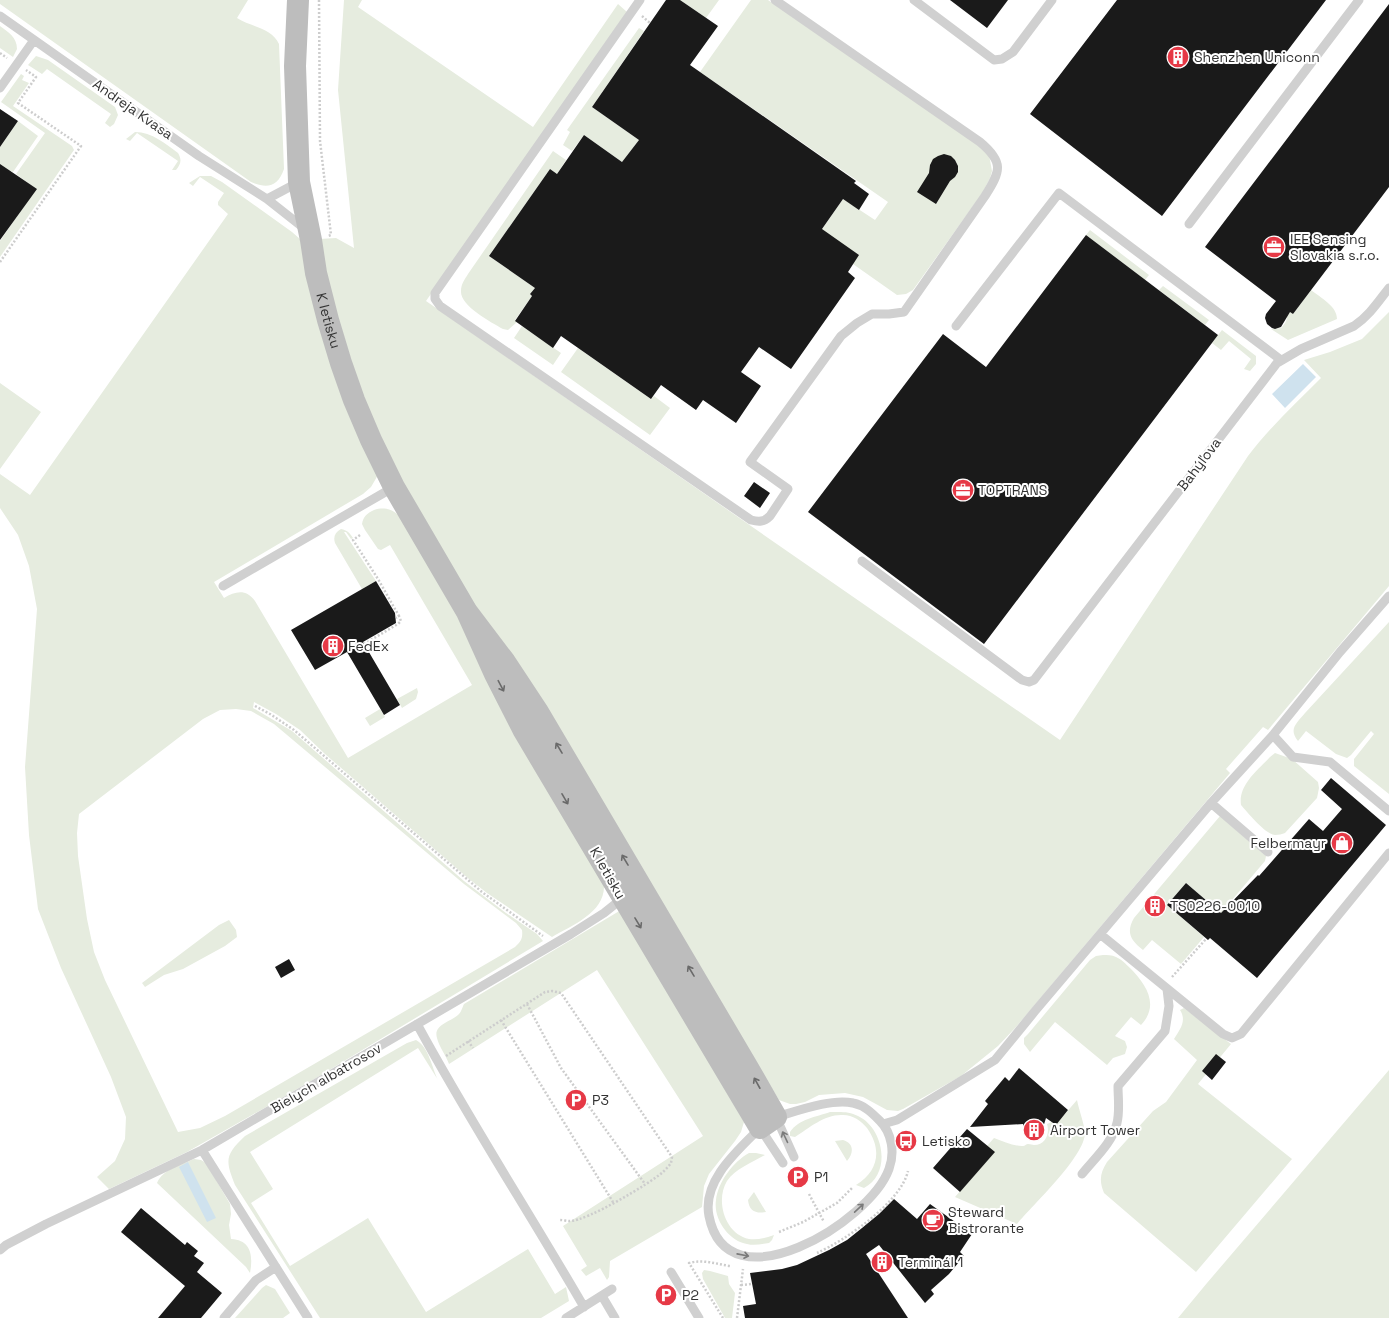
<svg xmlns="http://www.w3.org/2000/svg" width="1389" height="1318" viewBox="0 0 1389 1318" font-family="'Space Grotesk',sans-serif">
	<rect width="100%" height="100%" fill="#fff"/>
	<path fill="#e6ecdf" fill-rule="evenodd" d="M0 0H248L237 18C251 27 272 28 279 44L284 169C278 187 267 189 251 182L0 4Z
		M344 0H362L358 7 533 127 618 4 627 12 426 301 1060 740 1248 456C1269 428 1296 403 1321 378L1304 360 1330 352 1362 339 1389 312V586L1268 730 1263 727 1226 769 1230 773 1016 1027 998 1046 961 1076 903 1109 898 1111 887 1110 863 1097 845 1093 819 1095 805 1102 796 1104H790L779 1100 481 618 403 486 365 401 352 363 328 284 319 239 336 238 354 248 338 90Z
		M680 0H719L706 18Z
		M751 0H768L977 144 989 155 992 171 990 178 983 192 913 290 906 294 897 295 816 238 843 199 875 220 888 202 700 72Z
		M0 26C8 32 17 37 17 49L13 57 0 48Z
		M639 28 644 31 592 107 639 140 622 162 584 135 572 151 563 145 570 132 567 130Z
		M36 56 48 60 115 107 118 115 114 124 110 127 105 123 111 114 47 69 42 74 28 65Z
		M21 74 24 76 22 80 29 83 13 106 72 146 74 150 0 257V241L36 189 16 174 45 133 1 102Z
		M18 121 38 136 13 172 11 171 0 187V147Z
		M135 132C152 132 166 144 178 153 182 160 181 164 176 170H172L178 161 137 133 130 141 126 139Z
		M553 151 566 160 557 174 550 169 489 256 535 288 530 294 532 296 515 320 517 322 508 330 503 329C491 322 460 306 461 291 461 284 465 279 468 274Z
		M200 176H211L222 182 292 232 300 239 378 475 371 487 363 494 214 582 224 598C236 591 246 589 255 601L348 758 472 685 390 545 381 550 378 549 365 530 362 524C363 517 367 513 374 510 399 502 410 530 420 547L604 885C605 913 572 925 552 937L487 893 469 879 325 754 300 730 276 714 254 702 253 708 292 731 464 881 506 913 537 934 543 941 316 1078 261 1110 187 1152 109 1189 97 1177 115 1161 125 1139 126 1117 111 1077 61 968 38 909 29 835 25 767 37 609 29 566 18 535 0 508V474L30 495 228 214 218 205V202L224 193 200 177 193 186 189 183ZM236 709 251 711 274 724 464 884 516 923 522 930C523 938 521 942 515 947L225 1116 200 1128 178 1132 105 980 94 952 87 919 78 856 77 833 79 814 203 719 220 710Z
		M1090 230 1149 275 1145 280 1086 235Z
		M1163 286 1209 320 1205 325 1159 290Z
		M1311 290C1321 298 1337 306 1337 319L1288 340 1271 329 1281 328C1288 321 1288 317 1285 308L1293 314Z
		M522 326 561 353 553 365 514 338Z
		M1222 330 1256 356V364L1250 371 1244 369 1251 359 1229 341 1221 350 1212 343Z
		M578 348 651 399 654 396 670 408 650 435 561 372Z
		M0 383 41 412 0 469Z
		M341 529C347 530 350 533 353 538L351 539 346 532H344L376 581 362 589 335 543C333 537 335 532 341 529Z
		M1389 622V794L1354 766V759L1374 734 1371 731 1351 755 1347 758 1336 754 1306 731 1298 741C1288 729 1297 723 1305 713Z
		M417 688 418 692 416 699 402 708 397 699Z
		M380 709 385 717 370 726 365 718Z
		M1275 753 1292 759 1318 782 1319 788 1317 798 1285 833C1282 834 1279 835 1275 835 1265 834 1248 813 1241 805 1238 785 1258 770 1270 757Z
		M1220 816 1266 856 1265 861 1221 913 1186 883 1167 905 1204 937 1181 964 1152 940 1143 950C1130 940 1126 932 1134 918Z
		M621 910 744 1122 741 1132 735 1141 709 1174 704 1186 702 1207 610 1261 609 1277 607 1280 600 1268 586 1276 581 1270 587 1266 563 1226 703 1136 597 970 449 1064C446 1055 439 1047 437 1038 433 1025 450 1022 458 1015 461 1013 462 1008 464 1004Z
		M229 920 236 930 237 937 225 946 183 969 164 975 145 987 142 983 219 925Z
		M1103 955C1107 955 1112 955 1116 957 1121 959 1126 964 1130 968 1146 984 1160 1005 1141 1025L1131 1017 1115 1036 1125 1041 1127 1047 1125 1054 1113 1058 1107 1065 1055 1022 1030 1052 1024 1044V1038L1028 1034 1090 960 1096 956Z
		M1184 1008 1231 1044 1198 1084 1292 1159 1196 1272 1104 1193C1099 1181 1100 1173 1107 1162L1153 1111 1166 1102 1197 1060 1174 1039C1180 1029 1187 1021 1180 1010Z
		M416 1040C429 1047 432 1068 438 1080L418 1048 250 1152 273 1189 251 1203 290 1266 368 1218 426 1312 528 1249 555 1294 566 1287 569 1301 541 1318H320L235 1185C225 1160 225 1155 245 1136L407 1043Z
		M1389 1070V1318H1178L1207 1283Z
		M1077 1100C1079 1110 1084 1123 1085 1133 1085 1156 1033 1205 1017 1224L955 1197 994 1152 987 1146 994 1138C1003 1141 1013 1146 1022 1146 1026 1146 1024 1145 1028 1144 1031 1144 1032 1145 1034 1145 1046 1145 1050 1133 1047 1124L1052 1122 1054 1124 1058 1122Z
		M830 1112C840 1112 849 1111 858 1116 884 1128 892 1174 864 1188L856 1185C879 1171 882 1149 867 1128 861 1120 851 1114 841 1115 824 1115 809 1128 795 1137L790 1136V1132C799 1119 816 1117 830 1112Z
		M843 1140C854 1143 854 1153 847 1161L835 1141Z
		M749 1153H756L765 1155C753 1162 735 1169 727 1181 715 1201 725 1234 749 1239 758 1240 766 1238 774 1235L772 1240 769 1243C762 1244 754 1246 747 1244 729 1241 713 1219 716 1200 718 1182 733 1162 749 1153Z
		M194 1159 201 1160 206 1163 230 1204 231 1214 229 1225 231 1239C252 1240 253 1257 250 1273L246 1267 157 1183C163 1169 181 1165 194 1159Z
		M754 1192 766 1212C756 1214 749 1211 748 1200Z
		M704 1270 710 1271 728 1276 729 1284 735 1293 732 1318H725L703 1279 702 1273Z
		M266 1285 275 1289 290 1313 283 1318H235L262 1288Z"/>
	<path fill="#cfe2ee" d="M1303 364 1316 377 1285 408 1272 394Z
		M188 1162 216 1218 207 1222 179 1167Z"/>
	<path fill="#1a1a1a" d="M666 0H680L718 26 690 65 856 181 854 183 869 194 859 210 843 199 822 229 859 255 848 272 855 278 791 369 759 347 741 372 761 386 736 423 703 400 696 410 661 385 651 399 561 336 553 348 515 321 532 296 530 294 535 288 489 256 550 169 557 174 584 135 622 162 639 140 592 107Z
		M950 0H1008L987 28Z
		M1117 0H1326L1162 216 1030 114Z
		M1389 4V187L1293 314 1290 312 1281 327 1275 329 1272 328 1267 324 1265 318 1266 314 1276 301 1205 247Z
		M0 109 18 121 0 147Z
		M944 154 951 156 955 160 958 166V172L955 177 950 181 936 204 917 192 929 173 930 165 933 159 938 156Z
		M0 164 37 189 0 240Z
		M1086 235 1218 335 984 644 808 512 943 334 986 367Z
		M754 482 770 493 760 508 744 496Z
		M376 581 395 613 396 623 363 642 400 705 384 715 347 652 315 670 291 630Z
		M1331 778 1386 825 1257 978 1210 938 1208 940 1167 905 1186 883 1221 913 1258 875 1259 876 1309 819 1323 831 1342 809 1321 790Z
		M289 959 295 970 281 978 275 967Z
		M1216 1054 1226 1062 1212 1080 1202 1071Z
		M1019 1068 1068 1110 1056 1125 1046 1118 1041 1134 1035 1139 1027 1137 1023 1124 970 1127 988 1104 985 1101 1005 1077 1009 1081Z
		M967 1129 995 1152 960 1192 933 1168Z
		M894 1199 917 1219 930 1204 972 1234 960 1252 964 1256 949 1274 931 1290 934 1294 925 1303 879 1245 866 1254 908 1318H745L743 1306 756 1304 750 1273 782 1269 797 1265 829 1250 847 1240 862 1228 879 1214Z
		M141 1208 185 1245 187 1242 198 1251 194 1256 204 1263 197 1272 222 1293 201 1318H158L185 1286 121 1232Z"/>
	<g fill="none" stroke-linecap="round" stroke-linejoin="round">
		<path stroke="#cdcdcd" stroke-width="2.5" stroke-dasharray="2 2" stroke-linecap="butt" d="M319 0 320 141 331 235 328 236
			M642 16 650 23
			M0 53 7 58
			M0 262 81 146 18 103 36 77 26 70
			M360 535 353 540 378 579 399 616 396 618
			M364 644 398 624 401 621 399 616
			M255 706 270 714 294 730 482 892 543 936
			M1172 977 1206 939
			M527 1004 561 1068 645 1184
			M501 1020 613 1202
			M468 1041 473 1048
			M446 1056 545 992 552 991 561 993 672 1157 671 1163C669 1166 666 1169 663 1172 649 1184 587 1221 570 1221 567 1221 563 1220 560 1220
			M902 1132 906 1141
			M809 1194 824 1222
			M779 1232 803 1222 837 1203 853 1187
			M817 1253C846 1240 901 1202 908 1171
			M741 1285 752 1284
			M723 1318 689 1263C703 1259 716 1264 730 1266
			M737 1318 743 1269"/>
		<path stroke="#d0d0d0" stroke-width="9" d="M640 0 435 293V299L440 306 751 520C759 522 764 522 770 516L788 489 750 462 841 336 857 323 872 314H889L904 312 985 196C1001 171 1004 162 980 142L775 0
			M914 0 994 60 1002 59 1013 52 1052 0
			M0 16 199 156 267 199 305 229
			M0 88 34 40
			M267 199 299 182
			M1189 224 1359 0
			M956 326 1059 193 1281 360
			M862 561 1022 680 1029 682 1034 680 1277 363 1301 349 1354 326C1369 316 1378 302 1389 288
			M223 586 394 487
			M1273 735 1293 757 1330 762 1389 811
			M1211 803 1268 852
			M1100 934 1223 1034 1232 1038 1241 1034 1389 853
			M417 1024C469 1120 529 1212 584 1307
			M883 1124 897 1120 995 1060 1035 1011 1211 803 1273 735 1340 652 1389 596
			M202 1150 308 1318
			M783 1163 760 1128C737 1151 702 1181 709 1216 727 1309 870 1222 889 1169 895 1153 892 1133 880 1121 872 1113 864 1105 853 1103 832 1098 797 1111 776 1117L794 1157
			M1082 1174C1094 1159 1113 1142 1117 1123 1120 1111 1118 1098 1118 1086L1165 1031 1169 1006 1167 989
			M0 1250 6 1245 46 1224 202 1150 571 934 604 913 624 897
			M671 1272 699 1318
			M602 1296 615 1318
			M224 1318 256 1280 276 1267
			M566 1318 612 1289"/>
		<path stroke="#bdbdbd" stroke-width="22" id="s1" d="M298 0 295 66 299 182 311 240 316 273 328 320 341 363 354 400 371 440 394 487 467 612 505 662 538 712 748 1068 776 1117 760 1128 524 731 495 674 467 612"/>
	</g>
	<defs><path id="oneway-shaft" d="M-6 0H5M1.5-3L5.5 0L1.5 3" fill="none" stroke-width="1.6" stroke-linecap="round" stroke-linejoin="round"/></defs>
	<g stroke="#6a6a6a">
		<use href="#oneway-shaft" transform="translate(501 686) rotate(62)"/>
		<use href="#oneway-shaft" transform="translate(559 748) rotate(-121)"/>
		<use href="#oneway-shaft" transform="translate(565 799) rotate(60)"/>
		<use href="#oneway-shaft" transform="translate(625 860) rotate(-121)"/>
		<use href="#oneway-shaft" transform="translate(638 923) rotate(59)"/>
		<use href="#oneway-shaft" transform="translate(691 971) rotate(-121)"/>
		<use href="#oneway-shaft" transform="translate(757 1083) rotate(-119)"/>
	</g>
	<g stroke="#7a7a7a">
		<use href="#oneway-shaft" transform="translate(785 1137) rotate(-115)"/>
		<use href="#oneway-shaft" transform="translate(859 1208) rotate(-43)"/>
		<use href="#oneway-shaft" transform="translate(743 1255) rotate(11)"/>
	</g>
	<defs>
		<g id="building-disc" transform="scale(1.15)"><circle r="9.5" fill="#e63946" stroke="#fff"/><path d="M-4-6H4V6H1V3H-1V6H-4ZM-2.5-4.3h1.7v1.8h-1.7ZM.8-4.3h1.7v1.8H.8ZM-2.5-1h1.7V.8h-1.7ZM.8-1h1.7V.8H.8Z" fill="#fff"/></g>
		<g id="office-disc" transform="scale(1.15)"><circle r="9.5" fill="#e63946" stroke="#fff"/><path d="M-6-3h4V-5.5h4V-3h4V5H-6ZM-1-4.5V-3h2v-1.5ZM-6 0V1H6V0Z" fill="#fff"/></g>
		<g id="shop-disc" transform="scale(1.15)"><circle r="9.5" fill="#e63946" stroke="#fff"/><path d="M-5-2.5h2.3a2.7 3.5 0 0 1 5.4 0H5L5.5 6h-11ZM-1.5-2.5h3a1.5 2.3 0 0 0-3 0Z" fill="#fff"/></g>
		<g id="parking-disc" transform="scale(1.15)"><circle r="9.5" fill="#e63946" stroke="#fff"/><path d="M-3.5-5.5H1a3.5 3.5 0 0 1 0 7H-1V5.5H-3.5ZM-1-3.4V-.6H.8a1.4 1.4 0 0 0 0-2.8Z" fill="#fff"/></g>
		<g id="bus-disc" transform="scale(1.15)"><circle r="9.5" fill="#e63946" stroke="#fff"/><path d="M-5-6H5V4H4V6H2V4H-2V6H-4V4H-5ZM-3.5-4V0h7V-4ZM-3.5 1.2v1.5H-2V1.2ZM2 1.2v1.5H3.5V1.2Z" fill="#fff"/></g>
		<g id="cafe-disc" transform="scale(1.15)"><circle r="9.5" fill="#e63946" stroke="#fff"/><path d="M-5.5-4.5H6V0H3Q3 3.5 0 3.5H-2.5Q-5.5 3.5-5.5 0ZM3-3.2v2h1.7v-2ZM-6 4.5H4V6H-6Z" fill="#fff"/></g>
	</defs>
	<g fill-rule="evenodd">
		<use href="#building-disc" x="1178" y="57"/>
		<use href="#office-disc" x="1274" y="247"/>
		<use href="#office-disc" x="963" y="490"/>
		<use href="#building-disc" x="333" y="646"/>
		<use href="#shop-disc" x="1342" y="843"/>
		<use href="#building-disc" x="1155" y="906"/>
		<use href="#parking-disc" x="576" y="1100"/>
		<use href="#building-disc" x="1034" y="1130"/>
		<use href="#bus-disc" x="906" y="1141"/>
		<use href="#parking-disc" x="798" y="1177"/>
		<use href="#cafe-disc" x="933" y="1220"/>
		<use href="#building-disc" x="882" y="1262"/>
		<use href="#parking-disc" x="666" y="1295"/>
	</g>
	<g text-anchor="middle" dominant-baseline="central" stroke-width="4" stroke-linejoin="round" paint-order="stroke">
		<g font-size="14" fill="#333" stroke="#fff" text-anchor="start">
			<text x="1194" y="57">Shenzhen Uniconn</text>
			<text x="1290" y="239">IEE Sensing<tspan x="1290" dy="16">Slovakia s.r.o.</tspan></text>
			<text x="978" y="490">TOPTRANS</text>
			<text x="348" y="646">FedEx</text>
			<text x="1326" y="843" text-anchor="end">Felbermayr</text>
			<text x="1170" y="906">TS0226-0010</text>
			<text x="592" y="1100">P3</text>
			<text x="1050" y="1130">Airport Tower</text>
			<text x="922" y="1141">Letisko</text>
			<text x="814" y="1177">P1</text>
			<text x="948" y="1212">Steward<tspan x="948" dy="16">Bistrorante</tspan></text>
			<text x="898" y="1262">Terminál 1</text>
			<text x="682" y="1295">P2</text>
		</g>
		<g font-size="14" fill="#333" stroke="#fff">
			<text transform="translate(133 109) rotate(35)">Andreja Kvasa</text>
			<text stroke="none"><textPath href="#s1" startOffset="324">K letisku</textPath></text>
			<text transform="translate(1199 464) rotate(-53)">Bahýľova</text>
			<text transform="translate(608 873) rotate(60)">K letisku</text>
			<text transform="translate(326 1078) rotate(-30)">Bielych albatrosov</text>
		</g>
	</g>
</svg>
